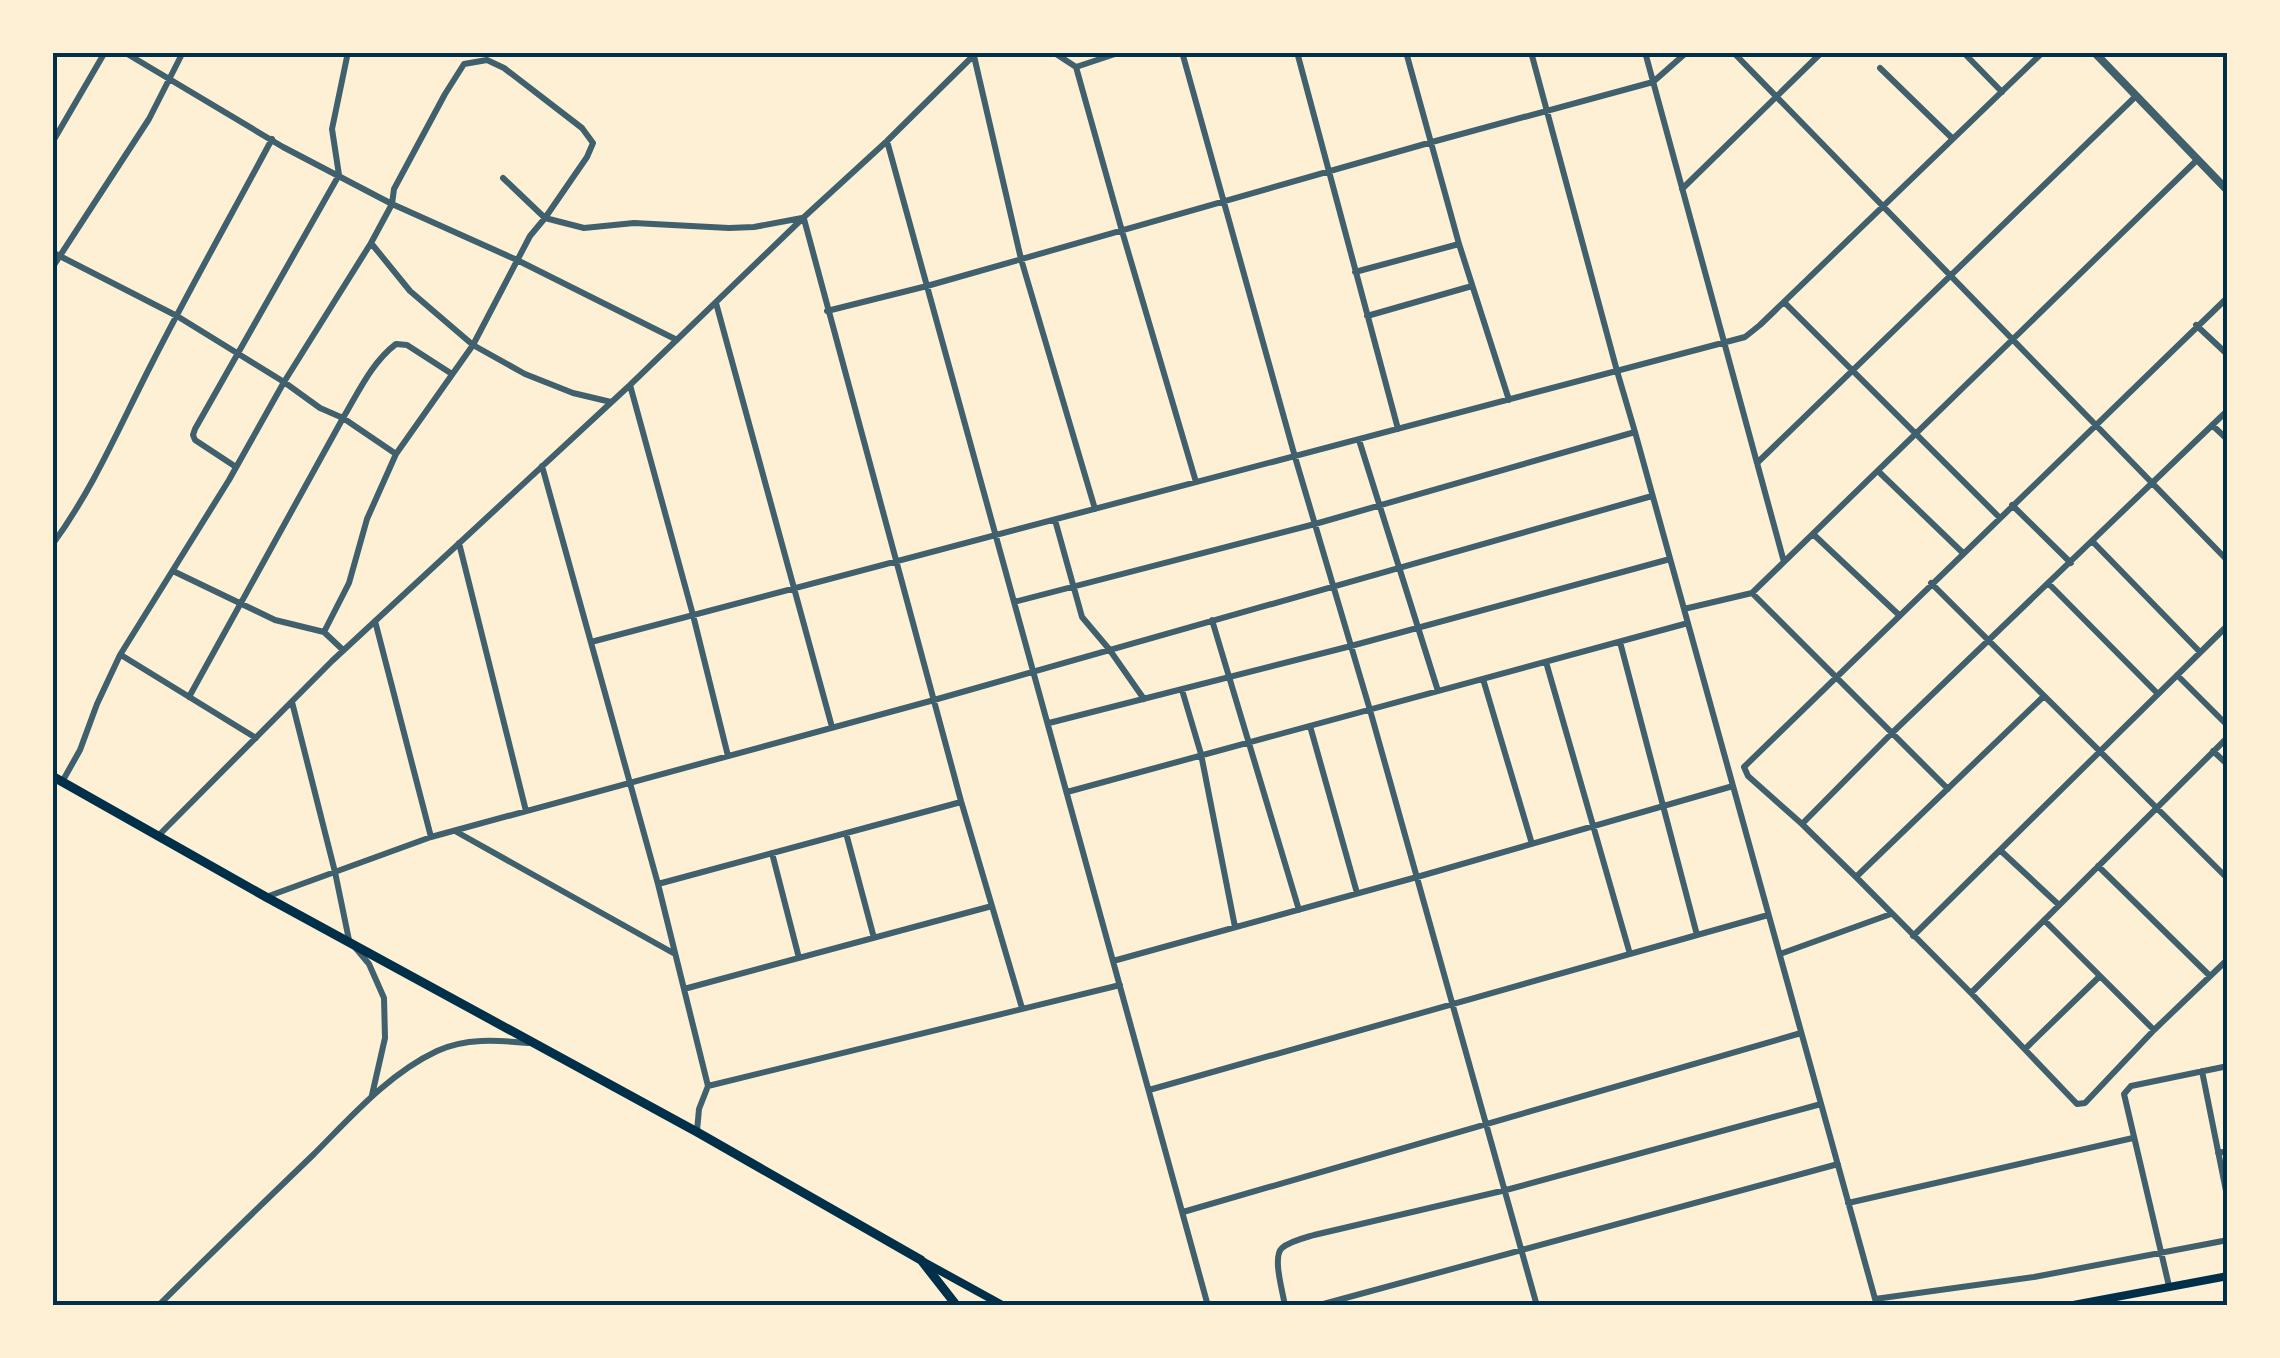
<svg xmlns="http://www.w3.org/2000/svg" width="2280" height="1358" viewBox="0 0 2280 1358" font-family="Barlow,sans-serif">
	<rect width="100%" height="100%" fill="#fdf0d5"/>
	<g fill="none" stroke-linecap="round" stroke-linejoin="round">
		<path stroke="#3f606c" stroke-width="6" d="M124 52 283 147 392 204 517 260 677 340
			M1053 52 1076 67 1122 231 1196 482
			M1182 52 1295 457 1370 710 1537 1306
			M1297 52 1398 429
			M1406 52 1459 244 1509 400
			M1531 52 1617 371 1635 432 1877 1306
			M1645 52 1784 562
			M1733 52 2228 561
			M1963 52 2002 92
			M974 56 1021 259 1095 509
			M1076 67 1121 52
			M1880 68 1953 139
			M887 141 1208 1306
			M52 143 105 52
			M1682 189 1822 52
			M804 219 961 801 1022 1008
			M371 243 410 291 473 345 530 236 545 218 584 228 634 223 729 228 754 227 802 218
			M52 252 177 316 284 382 320 408 343 418 396 454 473 345 525 374 573 393 611 402
			M52 268 149 119 183 52
			M1355 272 1459 244
			M2228 297 1744 767 1748 776 1802 824 1856 877 1971 993 2077 1104 2085 1103 2154 1030 2228 959
			M1784 302 1999 517
			M716 303 832 727
			M827 311 927 286 1432 142 1653 82 1687 52
			M1367 316 1472 286
			M2196 325 2228 355
			M630 385 693 615 728 756
			M2212 425 2228 440
			M1359 440 1438 691
			M1757 463 2136 96
			M542 466 658 884 708 1086 699 1109 697 1131
			M236 467 195 440 193 435 195 429 339 175 332 129 348 52
			M1878 471 1963 553
			M2012 505 2071 563
			M1055 520 1082 617 1109 649 1144 699
			M1813 534 1899 615
			M2092 541 2200 652
			M459 543 526 811
			M52 545C94 488 120 425 152 363 190 288 232 214 272 139
			M173 571 275 620 324 632
			M1931 583 2228 879
			M2048 583 2158 694
			M1752 593 1948 789
			M1014 602 1315 524 1635 432
			M1684 609 1752 593 2198 159
			M1212 620 1299 910
			M375 621 431 837
			M591 642 1745 337 1760 325 2043 52
			M1620 642 1697 935
			M343 650 324 632 349 583 367 519 396 454
			M121 655 256 738
			M1546 662 1630 954
			M2177 675 2228 726
			M1483 679 1532 844
			M1182 690 1201 754 1235 927
			M189 697 343 418C358 393 372 362 396 344L407 345 452 374
			M292 702 335 872 349 940 369 964 384 998 385 1038 372 1095
			M1049 723 1351 646 1670 559
			M1310 726 1357 893
			M2213 751 2228 765
			M62 782 80 750 97 704 120 655 229 480 284 382 371 243 392 204 394 189 445 94 464 64 487 60 504 68 582 128 593 143 587 157 545 218 503 178
			M1067 792 1688 623
			M1802 824 1892 733 2228 410
			M455 831 675 954
			M846 833 874 938
			M159 835 332 661 630 385 803 218 887 141 977 52
			M2000 850 2059 905
			M772 853 799 958
			M2098 866 2210 976
			M1856 877 2044 696
			M658 884 961 802
			M266 897 431 837 934 700 1652 496
			M2044 920 2154 1030
			M1913 936 2228 625
			M1780 954 1891 914
			M1113 961 1417 877 1733 786
			M684 989 992 906
			M1971 993 2228 737
			M2025 1049 2100 976
			M2202 1071 2228 1201
			M708 1086 1120 985
			M1149 1090 1768 915
			M2218 1153 2228 1151
			M1848 1203 2133 1138
			M1183 1212 1801 1033
			M2169 1286 2124 1094 2131 1086 2228 1066
			M1875 1299 2034 1277 2228 1240
			M158 1306C209 1255 261 1205 313 1155 350 1118 388 1074 437 1051 465 1038 497 1040 528 1043
			M1285 1306C1283 1292 1272 1257 1282 1248 1290 1241 1304 1238 1314 1235L1506 1190 1821 1104
			M1316 1306 1838 1164"/>
		<path stroke="#3f606c" stroke-width="8" d="M2094 52 2228 191"/>
		<path stroke="#003049" stroke-width="8" d="M924 1262 1004 1306
			M2068 1306 2228 1276"/>
		<path stroke="#003049" stroke-width="9" d="M52 776 266 897 697 1132 921 1260 957 1306"/>
	</g>
	<rect width="2280" height="1358" fill="none" stroke="#fdf0d5" stroke-width="110"/>
	<rect x="55" y="55" width="2170" height="1248" fill="none" stroke="#003049" stroke-width="4"/>
</svg>
